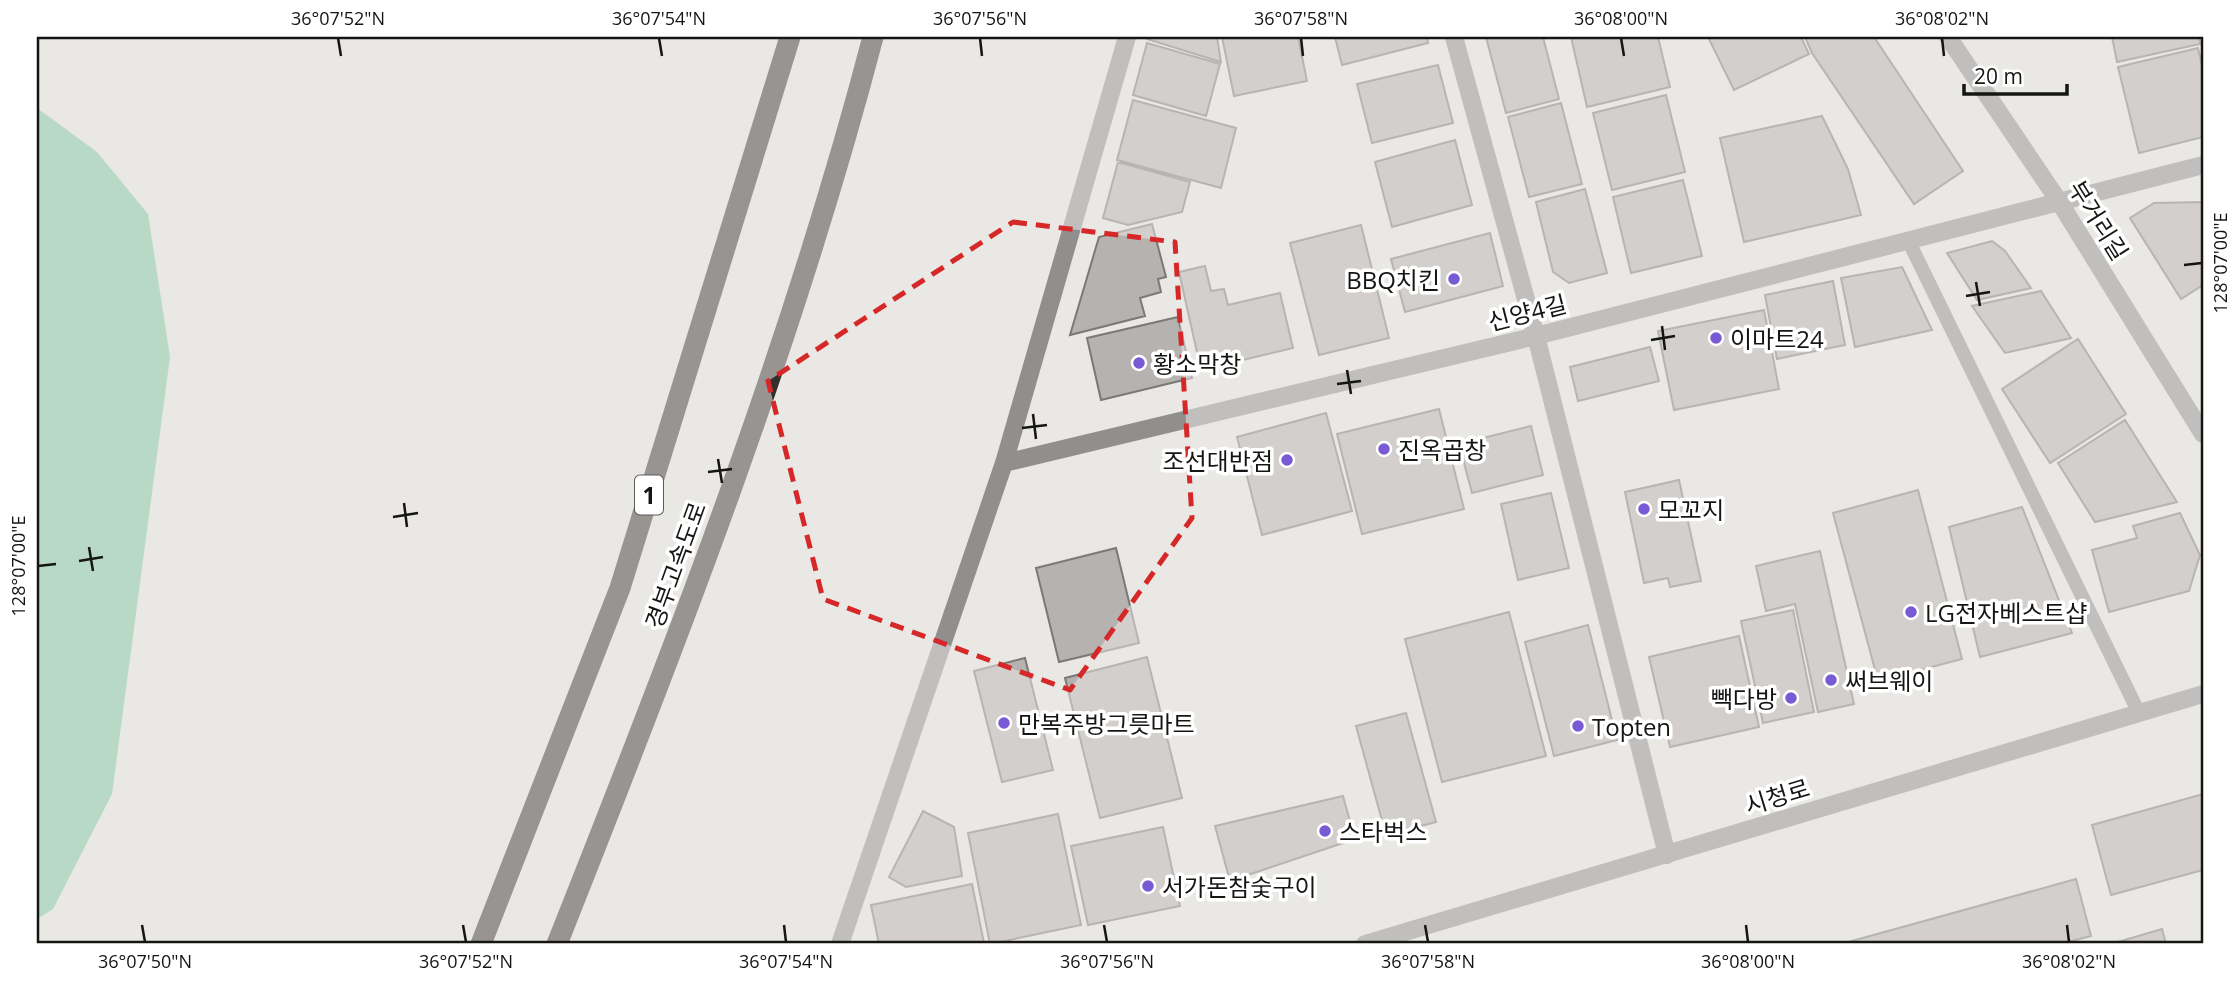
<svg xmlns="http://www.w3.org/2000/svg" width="2240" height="981" viewBox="0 0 2240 981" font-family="'Open Sans','Noto Sans KR',sans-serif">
	<rect width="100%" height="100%" fill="#e9e8e4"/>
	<path fill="#7dc8a1" d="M37 108 97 152 148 214 170 357 112 794 53 909 37 919Z"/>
	<path fill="#b5b2b0" stroke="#7b7876" stroke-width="2" d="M1147 37H1217L1221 62 1147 39Z
		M1222 37H1298L1307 81 1234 96Z
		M1335 37H1427L1428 43 1342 65Z
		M1486 37H1543L1559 99 1506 113Z
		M1571 37H1658L1670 87 1587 107Z
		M1708 37H1801L1809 54 1734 90Z
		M1805 37H1874L1963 171 1914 204 1812 53Z
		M2112 37H2199L2200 44 2117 62Z
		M1147 43 1220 64 1206 116 1133 95Z
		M2198 48 2203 69V137L2139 153 2118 67Z
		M1438 65 1453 123 1372 143 1357 84Z
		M1666 95 1685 172 1612 190 1593 113Z
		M1133 100 1236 128 1221 188 1117 160Z
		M1561 103 1582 184 1529 197 1508 117Z
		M1822 116 1848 169 1861 215 1744 242 1720 138Z
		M1455 140 1472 205 1392 227 1375 162Z
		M1118 162 1190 182 1182 212 1128 225 1103 218Z
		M1683 180 1702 256 1631 273 1613 197Z
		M1585 189 1607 273 1569 283 1553 272 1536 202Z
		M2203 202V285L2181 299 2130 218 2154 203Z
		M1152 224 1166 277 1158 279 1161 292 1140 298 1145 316 1070 335 1099 237Z
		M1361 225 1389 338 1319 355 1290 243Z
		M1490 233 1503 286 1405 312 1391 259Z
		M1992 241 2005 251 2031 288 1977 300 1947 253Z
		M1205 266 1211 291 1224 289 1228 305 1280 293 1293 348 1201 370 1179 272Z
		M1902 267 1932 330 1855 347 1841 278Z
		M1833 281 1845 345 1777 359 1765 295Z
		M2041 291 2071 338 2005 353 1972 306Z
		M1764 310 1779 389 1674 410 1658 331Z
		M1178 317 1192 378 1101 400 1087 338Z
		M2078 339 2126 414 2050 463 2002 389Z
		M1650 347 1659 381 1578 401 1570 367Z
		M1439 409 1464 509 1362 534 1337 434Z
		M1326 413 1352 511 1262 535 1237 437Z
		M2125 420 2177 502 2095 522 2058 463Z
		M1531 426 1543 475 1472 493 1459 444Z
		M1679 480 1701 581 1670 587 1668 578 1644 583 1625 492Z
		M1918 490 1962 659 1878 681 1833 513Z
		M1551 493 1569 568 1518 580 1501 504Z
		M2022 507 2072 633 1980 657 1949 527Z
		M2180 513 2200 555 2189 591 2109 612 2092 550 2137 538 2133 526Z
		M1116 548 1139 643 1059 662 1036 568Z
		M1820 551 1854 704 1818 712 1795 604 1766 611 1756 566Z
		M1793 610 1814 712 1763 723 1741 621Z
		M1509 612 1546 756 1442 782 1405 639Z
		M1588 625 1617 740 1554 756 1525 642Z
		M1739 636 1759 727 1670 747 1649 657Z
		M1147 657 1182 798 1100 818 1065 678Z
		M1025 658 1053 770 1002 782 974 671Z
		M1406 713 1436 822 1386 835 1356 726Z
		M2203 794V870L2111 895 2092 825Z
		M1343 796 1355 839 1230 881 1215 826Z
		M923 811 954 827 962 876 906 887 889 877Z
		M1058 814 1081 925 990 944 968 833Z
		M1163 827 1180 906 1088 925 1071 846Z
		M2076 879 2091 936 2060 944H1841Z
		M972 884 984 943 879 944 871 905Z
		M2162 929 2166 944H2111Z"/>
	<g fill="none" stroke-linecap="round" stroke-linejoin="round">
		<path stroke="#918f8e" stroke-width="14" d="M1909 242 2139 713"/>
		<path stroke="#918f8e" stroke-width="18" d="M1454 37 1536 336 1667 855
			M1004 463 1536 336 2203 165
			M840 944 1004 463 1127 37"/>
		<path stroke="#918f8e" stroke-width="18" d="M1948 37 2060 203 2203 434
			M1365 944 2203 694"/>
		<path stroke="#33302e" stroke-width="21" d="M481 944 620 588 790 37
			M557 944C675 647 792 347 873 37"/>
	</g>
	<path d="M0 0H2240V981H0ZM1013 222 1175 242 1192 518 1070 690 823 599 768 381Z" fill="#e9e8e4" fill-opacity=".55" fill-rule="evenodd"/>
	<path fill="none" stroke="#d62828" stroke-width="5" stroke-dasharray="14 9" stroke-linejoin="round" d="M1013 222 1175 242 1192 518 1070 690 823 599 768 381Z"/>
	<path fill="none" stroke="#151514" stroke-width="2.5" d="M338 38 341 56M659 38 662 56M980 38 982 56M1301 38 1303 56M1621 38 1624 56M1942 38 1944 56M2184 265 2202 263M1976 282 1980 306M1966 296 1990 292M1662 326 1665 350M1651 340 1675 336M1347 370 1351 394M1337 384 1361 381M1033 414 1036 439M1022 428 1047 425M718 459 722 483M708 472 732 469M404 503 407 527M393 517 418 513M89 547 93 571M79 561 103 557M38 566 56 564M142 925 145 942M463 925 466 942M784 925 786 942M1104 925 1107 942M1425 925 1428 942M1746 925 1748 942M2067 925 2069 942"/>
	<g fill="#795ad5" stroke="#fff" stroke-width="2.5">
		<circle cx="1454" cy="279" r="7"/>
		<circle cx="1716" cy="338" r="7"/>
		<circle cx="1139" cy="363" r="7"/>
		<circle cx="1384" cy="449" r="7"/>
		<circle cx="1287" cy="460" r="7"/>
		<circle cx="1644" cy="509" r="7"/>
		<circle cx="1911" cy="612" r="7"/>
		<circle cx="1831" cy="680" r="7"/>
		<circle cx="1791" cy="698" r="7"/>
		<circle cx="1004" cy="723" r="7"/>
		<circle cx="1578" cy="726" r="7"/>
		<circle cx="1325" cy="831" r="7"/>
		<circle cx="1148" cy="886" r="7"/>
	</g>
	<g text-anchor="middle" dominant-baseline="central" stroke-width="7" stroke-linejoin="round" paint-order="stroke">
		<rect fill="#fff" stroke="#5b5b5a" stroke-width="2" x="635" y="475.5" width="28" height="39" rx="5"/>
		<g font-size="23" font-weight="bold" fill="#151514">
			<text x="649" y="495">1</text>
		</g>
		<g font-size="24" fill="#151514" stroke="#fff">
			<text transform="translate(2099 220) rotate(58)">부거리길</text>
			<text transform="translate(1527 312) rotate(-14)">신양4길</text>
			<text transform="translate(675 565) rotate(-70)">경부고속도로</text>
			<text transform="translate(1777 796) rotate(-17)">시청로</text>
		</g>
		<g font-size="24" fill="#151514" stroke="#fff" text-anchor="start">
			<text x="1440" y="279" text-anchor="end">BBQ치킨</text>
			<text x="1730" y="338">이마트24</text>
			<text x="1153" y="363">황소막창</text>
			<text x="1398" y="449">진옥곱창</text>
			<text x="1273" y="460" text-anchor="end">조선대반점</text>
			<text x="1658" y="509">모꼬지</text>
			<text x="1925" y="612">LG전자베스트샵</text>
			<text x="1845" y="680">써브웨이</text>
			<text x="1777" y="698" text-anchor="end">빽다방</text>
			<text x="1018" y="723">만복주방그릇마트</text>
			<text x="1592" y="726">Topten</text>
			<text x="1339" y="831">스타벅스</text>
			<text x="1162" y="886">서가돈참숯구이</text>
		</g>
	</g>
	<rect width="2240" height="981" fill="none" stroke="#ffffff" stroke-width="77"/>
	<path d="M1964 84v10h103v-10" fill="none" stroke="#151514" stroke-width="3.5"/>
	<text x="1974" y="84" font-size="21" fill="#151514" stroke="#ffffff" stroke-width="5" paint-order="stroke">20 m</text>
	<rect x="38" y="38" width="2164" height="904" fill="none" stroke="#151514" stroke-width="2.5"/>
	<g font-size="18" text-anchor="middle" fill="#151514">
		<text x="338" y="25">36°07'52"N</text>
		<text x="659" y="25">36°07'54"N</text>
		<text x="980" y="25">36°07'56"N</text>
		<text x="1301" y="25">36°07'58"N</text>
		<text x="1621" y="25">36°08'00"N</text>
		<text x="1942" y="25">36°08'02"N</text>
		<text transform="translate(2221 263) rotate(-90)" y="6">128°07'00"E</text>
		<text transform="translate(19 566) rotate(-90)" y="6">128°07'00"E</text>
		<text x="145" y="968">36°07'50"N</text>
		<text x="466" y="968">36°07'52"N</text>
		<text x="786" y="968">36°07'54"N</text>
		<text x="1107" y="968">36°07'56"N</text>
		<text x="1428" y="968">36°07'58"N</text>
		<text x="1748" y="968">36°08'00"N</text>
		<text x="2069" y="968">36°08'02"N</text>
	</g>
</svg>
